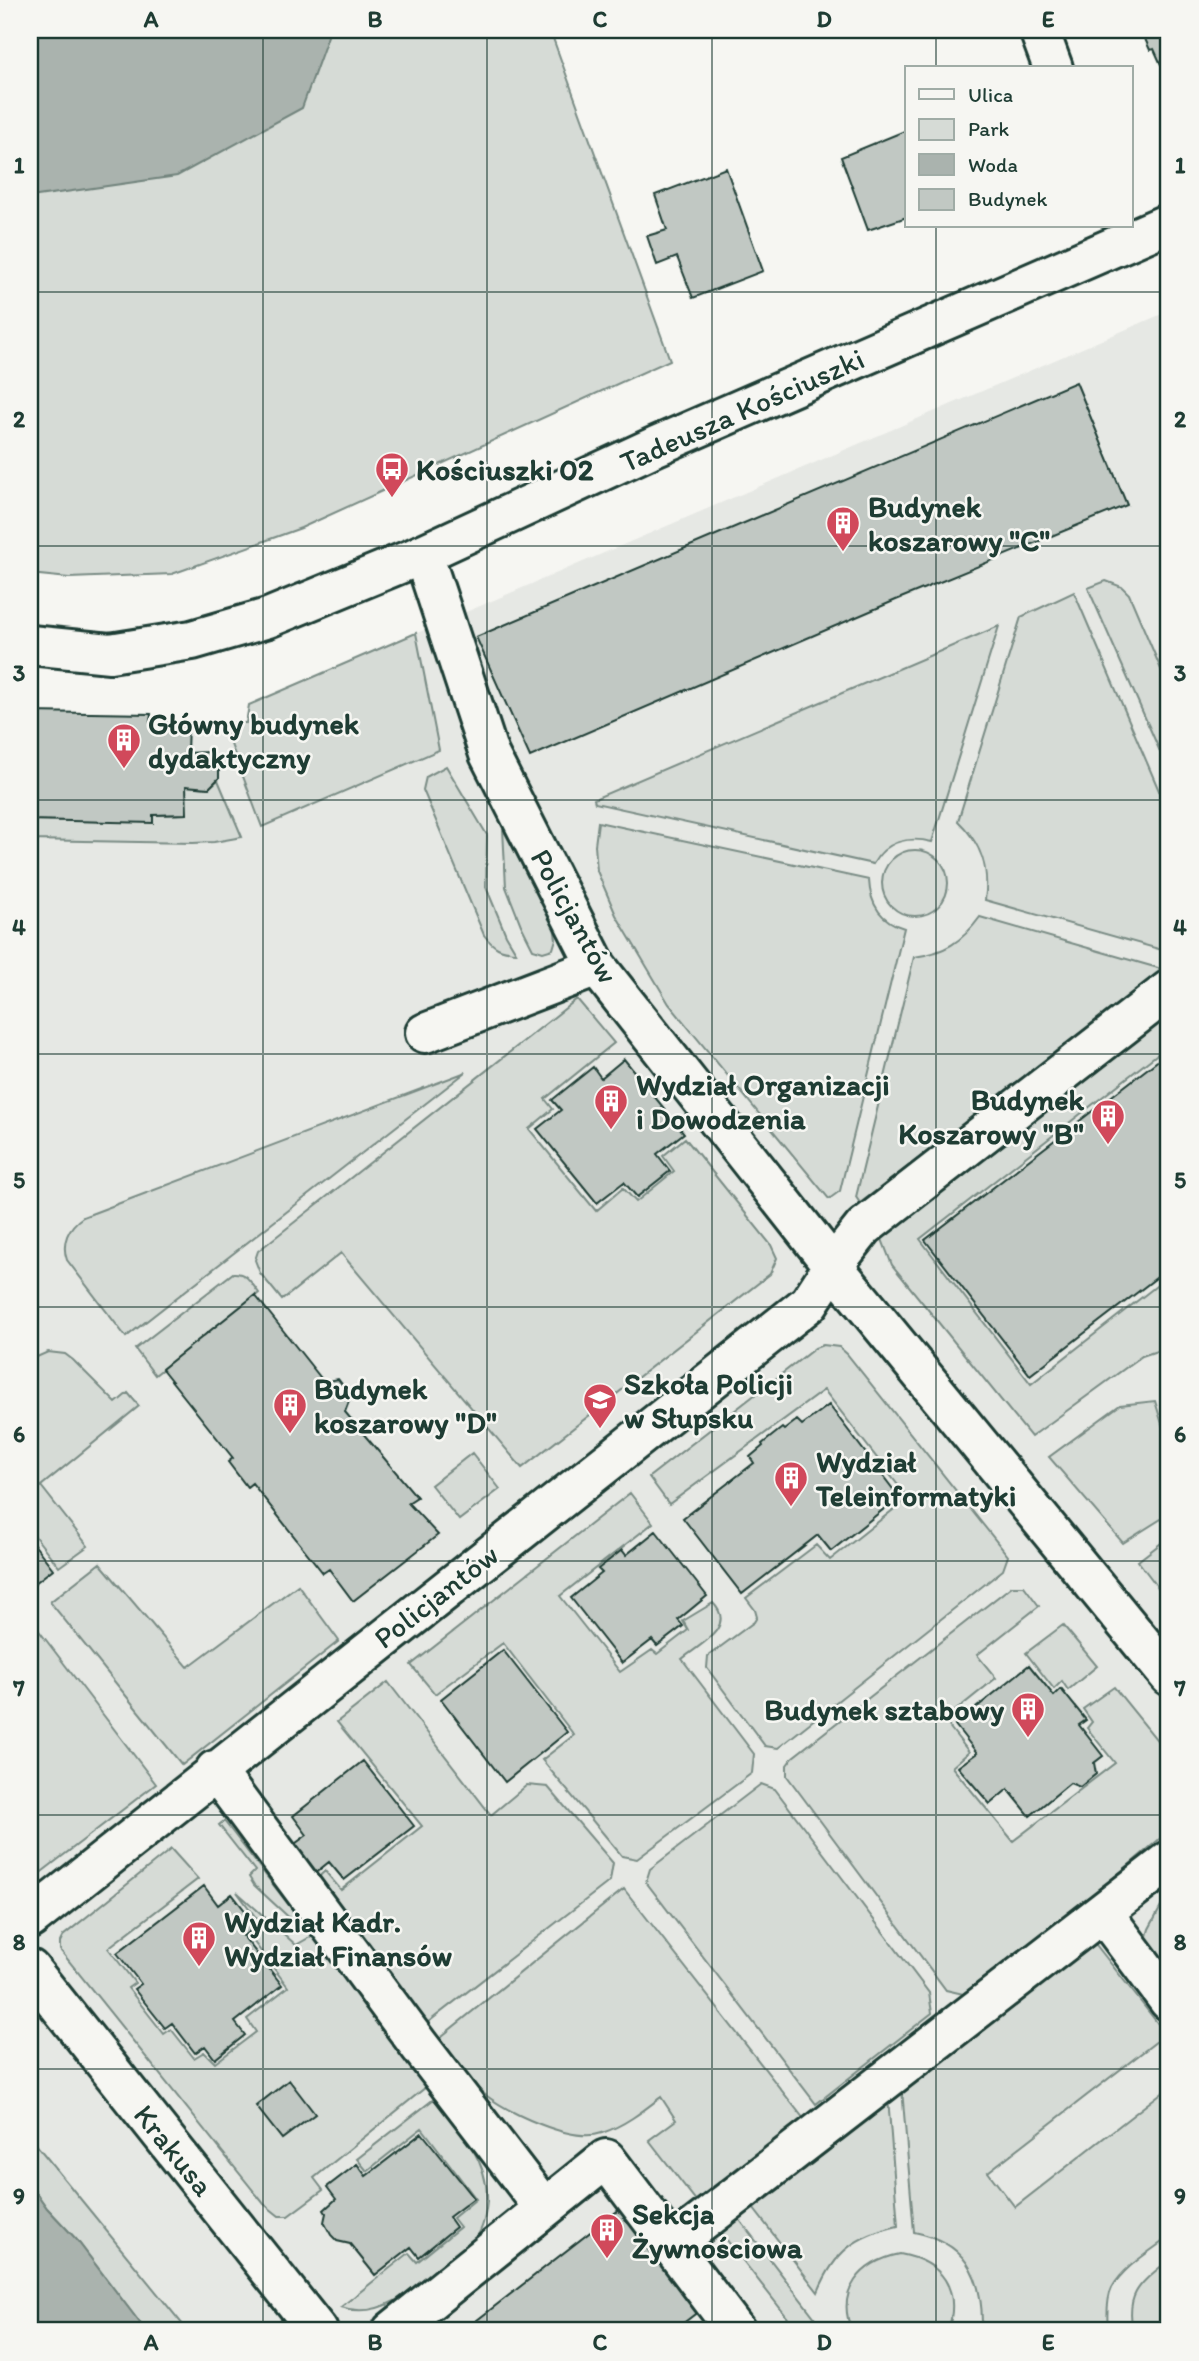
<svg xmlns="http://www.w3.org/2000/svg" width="1199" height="2361" viewBox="0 0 1199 2361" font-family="Itim,sans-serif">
	<rect width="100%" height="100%" fill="#f6f6f2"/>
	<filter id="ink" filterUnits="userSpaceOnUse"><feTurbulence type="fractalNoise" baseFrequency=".0143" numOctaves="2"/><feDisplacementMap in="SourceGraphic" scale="14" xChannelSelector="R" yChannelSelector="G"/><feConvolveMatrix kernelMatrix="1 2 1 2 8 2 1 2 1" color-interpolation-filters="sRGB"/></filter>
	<g filter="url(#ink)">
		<path fill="#e6e8e4" d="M1169 311V2331H189L30 2137V712L151 714V722L246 723 249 705Z"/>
		<path fill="#d6dbd6" stroke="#7a8c85" stroke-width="2" d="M30 30H550L670 360 301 528 172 574 69 578 30 574Z
			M1106 581 1122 587 1129 594 1169 688V772L1088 588Z
			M1074 592 1169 814V952L985 900C990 868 981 843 958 821L1021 617Z
			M999 626 932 842C908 836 886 841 873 864L595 803 594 799Z
			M416 633 439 750 262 827 223 723H246L249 705Z
			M446 766 487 835 486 887 506 935 516 952C500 951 494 948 484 935L423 790 426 777Z
			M218 780 242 837 214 842 193 843 30 840V820L153 822V815L186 814V786L209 788Z
			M598 822 869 880C870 903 880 921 904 928L840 1191 829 1199 669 1004 616 915 597 871 595 845Z
			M503 829 554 926 556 939 553 949 543 952 533 949 521 925 506 887Z
			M882 883a33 33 0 1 1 66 0a33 33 0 1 1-66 0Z
			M980 917 1165 970 860 1203 856 1197 914 957C944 953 962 942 980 917Z
			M577 999 614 1043 545 1099 553 1109 529 1129 596 1211 623 1188 636 1202 674 1171 663 1156 685 1138 771 1245 777 1258 770 1274 522 1468 341 1253 282 1300 260 1273 255 1260 258 1251Z
			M1169 1012V1045L920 1239 1031 1384 1169 1276V1347L1142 1356 1031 1437 892 1265 880 1234Z
			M466 1072 126 1337 67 1260C61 1243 68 1227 83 1217Z
			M233 1273C247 1272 251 1283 259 1293L155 1375 135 1349Z
			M823 1345 839 1347 847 1354 1008 1556 1003 1570 778 1748 765 1746 707 1668 708 1656 754 1622 757 1617 755 1610 746 1598 816 1545 830 1560 908 1498 824 1390 669 1504 649 1477 815 1348Z
			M48 1352 65 1354 73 1360 116 1403 128 1393 139 1406 41 1486 88 1546 59 1567 30 1530V1360Z
			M1155 1401 1169 1447V1514L1123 1543 1049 1457 1120 1405Z
			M472 1453 500 1489 459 1520 431 1485Z
			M630 1493 653 1523 560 1596 620 1672 652 1650 657 1654 688 1630 683 1621 713 1603C737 1627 699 1645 682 1659L754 1754 752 1773 637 1859 622 1856 542 1760 574 1735 503 1643 435 1694 411 1665Z
			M1169 1537V1602L1138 1561Z
			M100 1563 188 1667 298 1585 339 1641 182 1765 50 1602Z
			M1012 1586H1024L1039 1606 977 1655 996 1678 944 1720 969 1752 952 1767 1013 1841 1115 1763 1087 1728 1092 1722 1083 1709 1114 1687 1169 1755V1831L1104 1886 963 1994 946 1990 787 1776V1765L793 1757Z
			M30 1619 156 1784 30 1881Z
			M1063 1625 1097 1666 1068 1690 1062 1681 1054 1689 1026 1653Z
			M388 1682 491 1815 527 1785 548 1787 613 1863 610 1881 427 2023 313 1882 325 1871 341 1890 422 1826 337 1722Z
			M761 1784 775 1789 929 1993 932 2013 816 2104 646 1882 650 1869Z
			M224 1821 298 1917 297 1923H295L254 1885 249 1877 255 1871 219 1825Z
			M171 1849 198 1879 108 1948 135 1983 128 1988 164 2034 171 2029 194 2058 204 2052 215 2063 256 2032 247 2019 288 1987 250 1937 263 1927 237 1892 296 1945 312 1936 426 2087 314 2178 323 2190 288 2216H279L264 2204 60 1950V1942L63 1936Z
			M624 1889 804 2119 697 2202 649 2140 676 2120 661 2097C643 2111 624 2126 602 2133 572 2144 507 2112 483 2093 465 2078 451 2058 437 2040Z
			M1169 1892V1977L1145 1943 1149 1929Z
			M1093 1941 1166 2034 988 2172 1015 2207 1169 2087V2237C1151 2251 1123 2267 1112 2288 1106 2300 1107 2318 1108 2331H1013L982 2323C982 2274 964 2242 914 2232L902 2089Z
			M888 2097 898 2226C855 2236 835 2251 818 2292L750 2204Z
			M434 2099C458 2127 489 2160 487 2201 486 2212 484 2227 477 2236 471 2245 457 2253 448 2260 420 2284 382 2322 341 2307L409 2253 417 2262 460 2227 453 2218 476 2199 422 2128 367 2171 357 2159Z
			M30 2137 188 2331H146L76 2239 47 2208 30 2184Z
			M736 2215 825 2331H798L719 2230Z
			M900 2254C943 2262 961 2289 948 2331H852C835 2291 861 2262 900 2254Z
			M1169 2260V2272L1164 2276 1169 2283V2331H1133C1125 2292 1141 2283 1169 2260Z"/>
		<path fill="#aab3ae" stroke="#72847d" stroke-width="2" d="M30 30H327L328 36 302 108 177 176 30 197Z
			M30 2184 47 2208 76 2239 146 2331H30Z"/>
		<path fill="#c1c8c3" stroke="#1f3d34" stroke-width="2" d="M1141 30H1169V77L1167 78 1154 49 1150 50Z
			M907 130V217L868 230 841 157Z
			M726 168 763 271 693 298 677 257 657 265 647 236 667 230 655 195Z
			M1076 382 1127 505 896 600 530 757 476 637Z
			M30 712 151 714 150 722 188 723 187 753 209 752 219 762V778L209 788 186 786 187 814 153 815V823L30 820Z
			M1169 1052V1268L1030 1375 925 1240Z
			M624 1059 684 1133 657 1154 670 1171 637 1197 624 1182 597 1203 537 1129 561 1110 552 1100 593 1067 601 1078Z
			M255 1295 324 1382 338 1379 351 1396 345 1412 417 1497 408 1503 438 1535 353 1601 329 1569 323 1573 252 1483 247 1487 228 1462 233 1458 162 1369Z
			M829 1405 899 1497 831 1551 818 1535 742 1594 683 1518 754 1463 750 1457 763 1446 762 1444 782 1428 784 1430 797 1420 802 1425Z
			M656 1531 707 1596 678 1620 683 1626 657 1646 652 1640 622 1663 571 1598 602 1573 598 1569 622 1550 626 1555Z
			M30 1539 53 1569 30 1587Z
			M503 1650 567 1732 505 1782 441 1699Z
			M1029 1665 1054 1696 1061 1689 1086 1720 1079 1725 1103 1756 1094 1763 1096 1774 1080 1787 1070 1783 1030 1816 1008 1789 990 1804 958 1767 977 1753 955 1725Z
			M363 1761 414 1826 344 1880 329 1862 314 1874 292 1846 307 1835 293 1816Z
			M204 1886 218 1905 232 1894 257 1926 243 1936 282 1985 235 2022 245 2035 215 2059 205 2046 195 2053 172 2023 165 2028 134 1989 141 1984 117 1953Z
			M289 2080 315 2114 282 2139 256 2106Z
			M422 2133 474 2198 449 2217 456 2227 419 2257 411 2247 375 2275 350 2244 337 2241 331 2235 324 2222 326 2213 324 2210 336 2199 327 2187 357 2164 366 2176Z
			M620 2209 699 2311 673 2331H463Z"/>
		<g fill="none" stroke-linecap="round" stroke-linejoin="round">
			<g stroke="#1f3d34" stroke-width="44">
				<path id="minor" d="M1039 30 1053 68
					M423 554 489 754 597 967 833 1266 1169 1676
					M425 1033 597 967
					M215 1770 418 2044 544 2208
					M1103 1913 1169 2001
					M30 1919 809 1303 833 1266 864 1227 1169 990
					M30 1969 318 2331
					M671 2246 1169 1861
					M392 2331 606 2159 736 2331"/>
			</g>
			<g stroke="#1f3d34" stroke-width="44">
				<path id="secondary" d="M30 645 110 653 192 640 268 618 414 558 656 446 1169 223"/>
			</g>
			<use href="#minor" stroke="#f6f6f2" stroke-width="38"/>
			<use href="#secondary" stroke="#f6f6f2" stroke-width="38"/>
		</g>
	</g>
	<path fill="none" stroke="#1f3d34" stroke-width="2" stroke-opacity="0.55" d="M263 30V2331M487 30V2331M712 30V2331M936 30V68M936 226V2331M30 292H1169M30 546H1169M30 800H1169M30 1054H1169M30 1307H1169M30 1561H1169M30 1815H1169M30 2069H1169"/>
	<defs>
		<g id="bus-pin" transform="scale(1.75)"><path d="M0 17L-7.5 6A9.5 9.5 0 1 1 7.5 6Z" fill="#d1495b" stroke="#f6f6f2"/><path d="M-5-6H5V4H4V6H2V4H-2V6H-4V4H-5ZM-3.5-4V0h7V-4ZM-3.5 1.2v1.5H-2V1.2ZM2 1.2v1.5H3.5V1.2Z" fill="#fff"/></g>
		<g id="building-pin" transform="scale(1.75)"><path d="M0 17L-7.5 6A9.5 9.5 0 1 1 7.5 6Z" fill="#d1495b" stroke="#f6f6f2"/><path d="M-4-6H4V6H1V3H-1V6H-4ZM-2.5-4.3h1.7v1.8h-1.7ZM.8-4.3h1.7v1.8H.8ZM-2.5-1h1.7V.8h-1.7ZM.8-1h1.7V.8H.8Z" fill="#fff"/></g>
		<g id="university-pin" transform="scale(1.75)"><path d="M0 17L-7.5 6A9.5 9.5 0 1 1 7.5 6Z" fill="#d1495b" stroke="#f6f6f2"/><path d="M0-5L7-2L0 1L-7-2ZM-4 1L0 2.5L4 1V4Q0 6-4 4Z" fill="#fff"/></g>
	</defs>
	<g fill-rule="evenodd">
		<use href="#bus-pin" x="392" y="469"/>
		<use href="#building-pin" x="843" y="523"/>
		<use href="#building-pin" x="124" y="740"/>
		<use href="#building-pin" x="611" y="1101"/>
		<use href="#building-pin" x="1108" y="1116"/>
		<use href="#university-pin" x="600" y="1400"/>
		<use href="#building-pin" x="290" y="1405"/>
		<use href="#building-pin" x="791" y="1478"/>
		<use href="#building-pin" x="1028" y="1709"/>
		<use href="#building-pin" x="199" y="1938"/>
		<use href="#building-pin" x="607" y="2230"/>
	</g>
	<g text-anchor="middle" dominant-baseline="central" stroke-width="5" stroke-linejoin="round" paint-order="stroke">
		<g font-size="30" fill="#1f3d34" stroke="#f6f6f2">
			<text transform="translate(742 410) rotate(-24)">Tadeusza Kościuszki</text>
			<text transform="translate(575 916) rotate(61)">Policjantów</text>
			<text transform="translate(436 1596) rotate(-38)">Policjantów</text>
			<text transform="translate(174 2150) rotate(51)">Krakusa</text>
		</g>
		<g font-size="30" font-weight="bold" fill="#1f3d34" stroke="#f6f6f2" text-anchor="start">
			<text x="416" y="469">Kościuszki 02</text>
			<text x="868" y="506">Budynek<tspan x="868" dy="34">koszarowy "C"</tspan></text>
			<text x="148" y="723">Główny budynek<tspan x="148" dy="34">dydaktyczny</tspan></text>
			<text x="636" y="1084">Wydział Organizacji<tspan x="636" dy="34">i Dowodzenia</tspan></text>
			<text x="1084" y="1099" text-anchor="end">Budynek<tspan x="1084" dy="34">Koszarowy "B"</tspan></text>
			<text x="624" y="1383">Szkoła Policji<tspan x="624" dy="34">w Słupsku</tspan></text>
			<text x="314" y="1388">Budynek<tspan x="314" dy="34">koszarowy "D"</tspan></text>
			<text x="816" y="1461">Wydział<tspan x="816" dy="34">Teleinformatyki</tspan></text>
			<text x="1004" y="1709" text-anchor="end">Budynek sztabowy</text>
			<text x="224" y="1921">Wydział Kadr.<tspan x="224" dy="34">Wydział Finansów</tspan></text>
			<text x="632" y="2213">Sekcja<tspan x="632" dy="34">Żywnościowa</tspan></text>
		</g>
	</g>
	<rect width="1199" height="2361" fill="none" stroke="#f6f6f2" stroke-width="77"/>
	<rect x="905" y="66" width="228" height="161" fill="#f6f6f2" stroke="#a0aca6" stroke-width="2"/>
	<rect x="919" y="89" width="35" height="10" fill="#f6f6f2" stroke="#a0aca6" stroke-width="2"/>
	<text x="968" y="102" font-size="21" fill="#1f3d34">Ulica</text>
	<rect x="919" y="119" width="35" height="21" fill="#d6dbd6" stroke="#a0aca6" stroke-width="2"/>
	<text x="968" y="136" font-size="21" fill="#1f3d34">Park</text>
	<rect x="919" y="154" width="35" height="21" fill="#aab3ae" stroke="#a0aca6" stroke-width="2"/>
	<text x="968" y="172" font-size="21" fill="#1f3d34">Woda</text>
	<rect x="919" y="189" width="35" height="21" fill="#c1c8c3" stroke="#a0aca6" stroke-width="2"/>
	<text x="968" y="206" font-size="21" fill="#1f3d34">Budynek</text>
	<rect x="38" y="38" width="1122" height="2284" fill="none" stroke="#1f3d34" stroke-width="2.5"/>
	<g font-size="23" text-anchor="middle" font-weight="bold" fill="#1f3d34">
		<text x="151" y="27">A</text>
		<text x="375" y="27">B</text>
		<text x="600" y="27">C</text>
		<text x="824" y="27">D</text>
		<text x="1048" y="27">E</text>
		<text x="19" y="173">1</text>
		<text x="1180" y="173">1</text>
		<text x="19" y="427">2</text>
		<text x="1180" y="427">2</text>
		<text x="19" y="681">3</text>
		<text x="1180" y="681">3</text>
		<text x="19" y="935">4</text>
		<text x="1180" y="935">4</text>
		<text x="19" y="1188">5</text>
		<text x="1180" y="1188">5</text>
		<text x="19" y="1442">6</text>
		<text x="1180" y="1442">6</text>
		<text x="19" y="1696">7</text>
		<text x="1180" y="1696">7</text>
		<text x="19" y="1950">8</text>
		<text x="1180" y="1950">8</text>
		<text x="19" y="2204">9</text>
		<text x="1180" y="2204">9</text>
		<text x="151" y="2350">A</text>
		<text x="375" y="2350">B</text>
		<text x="600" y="2350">C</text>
		<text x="824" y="2350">D</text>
		<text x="1048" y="2350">E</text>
	</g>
</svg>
